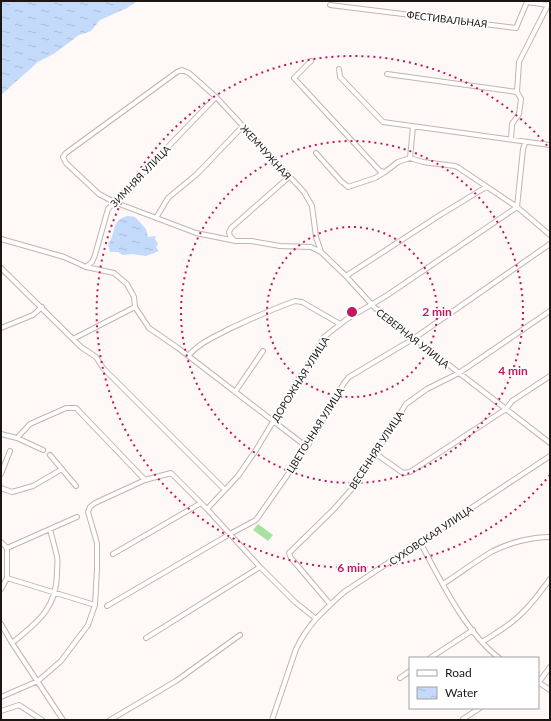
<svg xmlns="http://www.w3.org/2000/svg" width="551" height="721" viewBox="0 0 551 721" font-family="Lato,sans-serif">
	<defs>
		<pattern id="water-ripples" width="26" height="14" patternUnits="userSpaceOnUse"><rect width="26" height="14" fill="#c4dafa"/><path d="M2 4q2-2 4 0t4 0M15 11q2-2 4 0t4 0" fill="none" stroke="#a8bad5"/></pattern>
	</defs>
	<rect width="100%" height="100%" fill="#fef8f6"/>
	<path fill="#a9e1a3" d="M258 524 273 535 268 541 253 530Z"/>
	<path fill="url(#water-ripples)" d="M1 1H137L127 8 100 20 91 31 79 35 55 53 38 62 1 95Z
		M128 216 135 217 146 229 148 237 156 236 155 239 158 244 156 247 159 251 146 256 132 254 123 255 118 252H110L108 244C117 233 110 220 128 216Z"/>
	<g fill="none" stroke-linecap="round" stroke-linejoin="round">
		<g stroke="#c2b4ae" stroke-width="6">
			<path id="minor" d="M330 5 516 28 527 2 548 5
				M311 61 294 78 380 171 385 172 398 162 410 158 423 162 455 166 459 168 517 207 550 235
				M339 69 340 77 383 122 550 145
				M387 74 517 92 521 99 519 114 512 124 511 139
				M517 92 519 62 550 1
				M316 153 341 181 348 187 375 178 385 172
				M410 158 413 127
				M156 218 168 198 197 174 243 126
				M1 239 64 257 86 267 114 273 127 284 134 297 135 307 73 339
				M235 241 230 236 229 232 231 228 289 177
				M321 252 316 237 312 206 304 192 216 97 189 73 182 70 177 72 66 153 63 157 66 163 99 194 114 202 196 233 236 241H251L280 246 311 247 321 252 346 276 375 308 550 443
				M86 267 92 262 95 255 108 209 216 97
				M1 268 81 347 96 357 103 368 225 490
				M346 276 440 215 486 187
				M135 307 149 328 178 348 307 447
				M1 328 33 315 42 307
				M188 356C199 343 214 337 229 329 251 319 272 309 295 301L302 302 340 324
				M235 392 263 351
				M1 434 17 438 43 450
				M17 438 30 424 66 408H76L145 480
				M376 454 403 473 410 472 506 409 512 401 550 376
				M50 455 76 486
				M1 474 10 451
				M1 488 12 492 33 486 62 469
				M207 509 238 476 256 450 324 337 347 319 386 296 517 207 523 149 525 143 527 142
				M1 542 7 548V578L1 589
				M420 542C440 579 465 632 499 658
				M7 548 77 517
				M113 554 201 503
				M7 578 95 605
				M443 584C459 574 477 560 493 551 509 543 531 537 550 537
				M330 604 291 558 289 553 333 510 357 483 406 404 427 389 459 373 550 311
				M107 606 230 534 256 520 307 447 344 383 349 377 413 339 550 244
				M1 624 12 643C38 622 57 608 57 572 57 567 58 562 57 557 55 547 52 538 50 529
				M146 638 260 567
				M482 642C496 633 511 625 522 613 533 603 541 591 550 579
				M12 643 63 720
				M430 658 473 630
				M400 678 410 671
				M538 682 550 690
				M539 682 550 667
				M1 697 38 681 61 661 88 625 95 605 97 569V543L88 512 90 507 95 503 145 480 171 473 207 509 260 567 295 602 315 618
				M1 711 19 705 42 720
				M463 719 480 708
				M110 720 176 681 240 635
				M272 720 296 649C308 624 324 610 344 592L550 456"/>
		</g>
		<use href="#minor" stroke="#fff" stroke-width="4"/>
	</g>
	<g fill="none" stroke="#c2185b" stroke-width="2" stroke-dasharray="2 4">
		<circle cx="352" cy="312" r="85"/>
		<circle cx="352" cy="312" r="171"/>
		<path d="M550 475A256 256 0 1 1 550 149"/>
	</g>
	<g text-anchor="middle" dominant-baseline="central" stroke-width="3.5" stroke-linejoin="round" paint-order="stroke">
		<g font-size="10" fill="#1b1614" stroke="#fff">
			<text transform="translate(447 19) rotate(7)">ФЕСТИВАЛЬНАЯ</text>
			<text transform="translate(266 152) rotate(48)">ЖЕМЧУЖНАЯ</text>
			<text transform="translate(140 176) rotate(-46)">ЗИМНЯЯ УЛИЦА</text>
			<text transform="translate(413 338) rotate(38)">СЕВЕРНАЯ УЛИЦА</text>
			<text transform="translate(300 379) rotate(-58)">ДОРОЖНАЯ УЛИЦА</text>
			<text transform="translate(315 430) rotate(-58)">ЦВЕТОЧНАЯ УЛИЦА</text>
			<text transform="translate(376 450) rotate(-57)">ВЕСЕННЯЯ УЛИЦА</text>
			<text transform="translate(431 535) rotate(-34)">СУХОВСКАЯ УЛИЦА</text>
		</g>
	</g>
	<circle cx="352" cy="312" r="6" fill="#c2185b" stroke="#fff" stroke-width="2"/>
	<g font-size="12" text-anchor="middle" font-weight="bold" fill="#c2185b" stroke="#fff" stroke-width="3.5" stroke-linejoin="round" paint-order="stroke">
		<text x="437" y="316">2 min</text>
		<text x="513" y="375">4 min</text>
		<text x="352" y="572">6 min</text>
	</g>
	<rect width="551" height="721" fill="none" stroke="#1b1614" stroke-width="4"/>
	<rect x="409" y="657" width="130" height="52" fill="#ffffff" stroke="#a4a2a1"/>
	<rect x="417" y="670" width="20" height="6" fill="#ffffff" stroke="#a4a2a1"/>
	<text x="445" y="677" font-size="12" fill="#1b1614">Road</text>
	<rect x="417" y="687" width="20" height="12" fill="url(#water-ripples)" stroke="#a4a2a1"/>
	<text x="445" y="697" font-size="12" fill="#1b1614">Water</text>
</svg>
